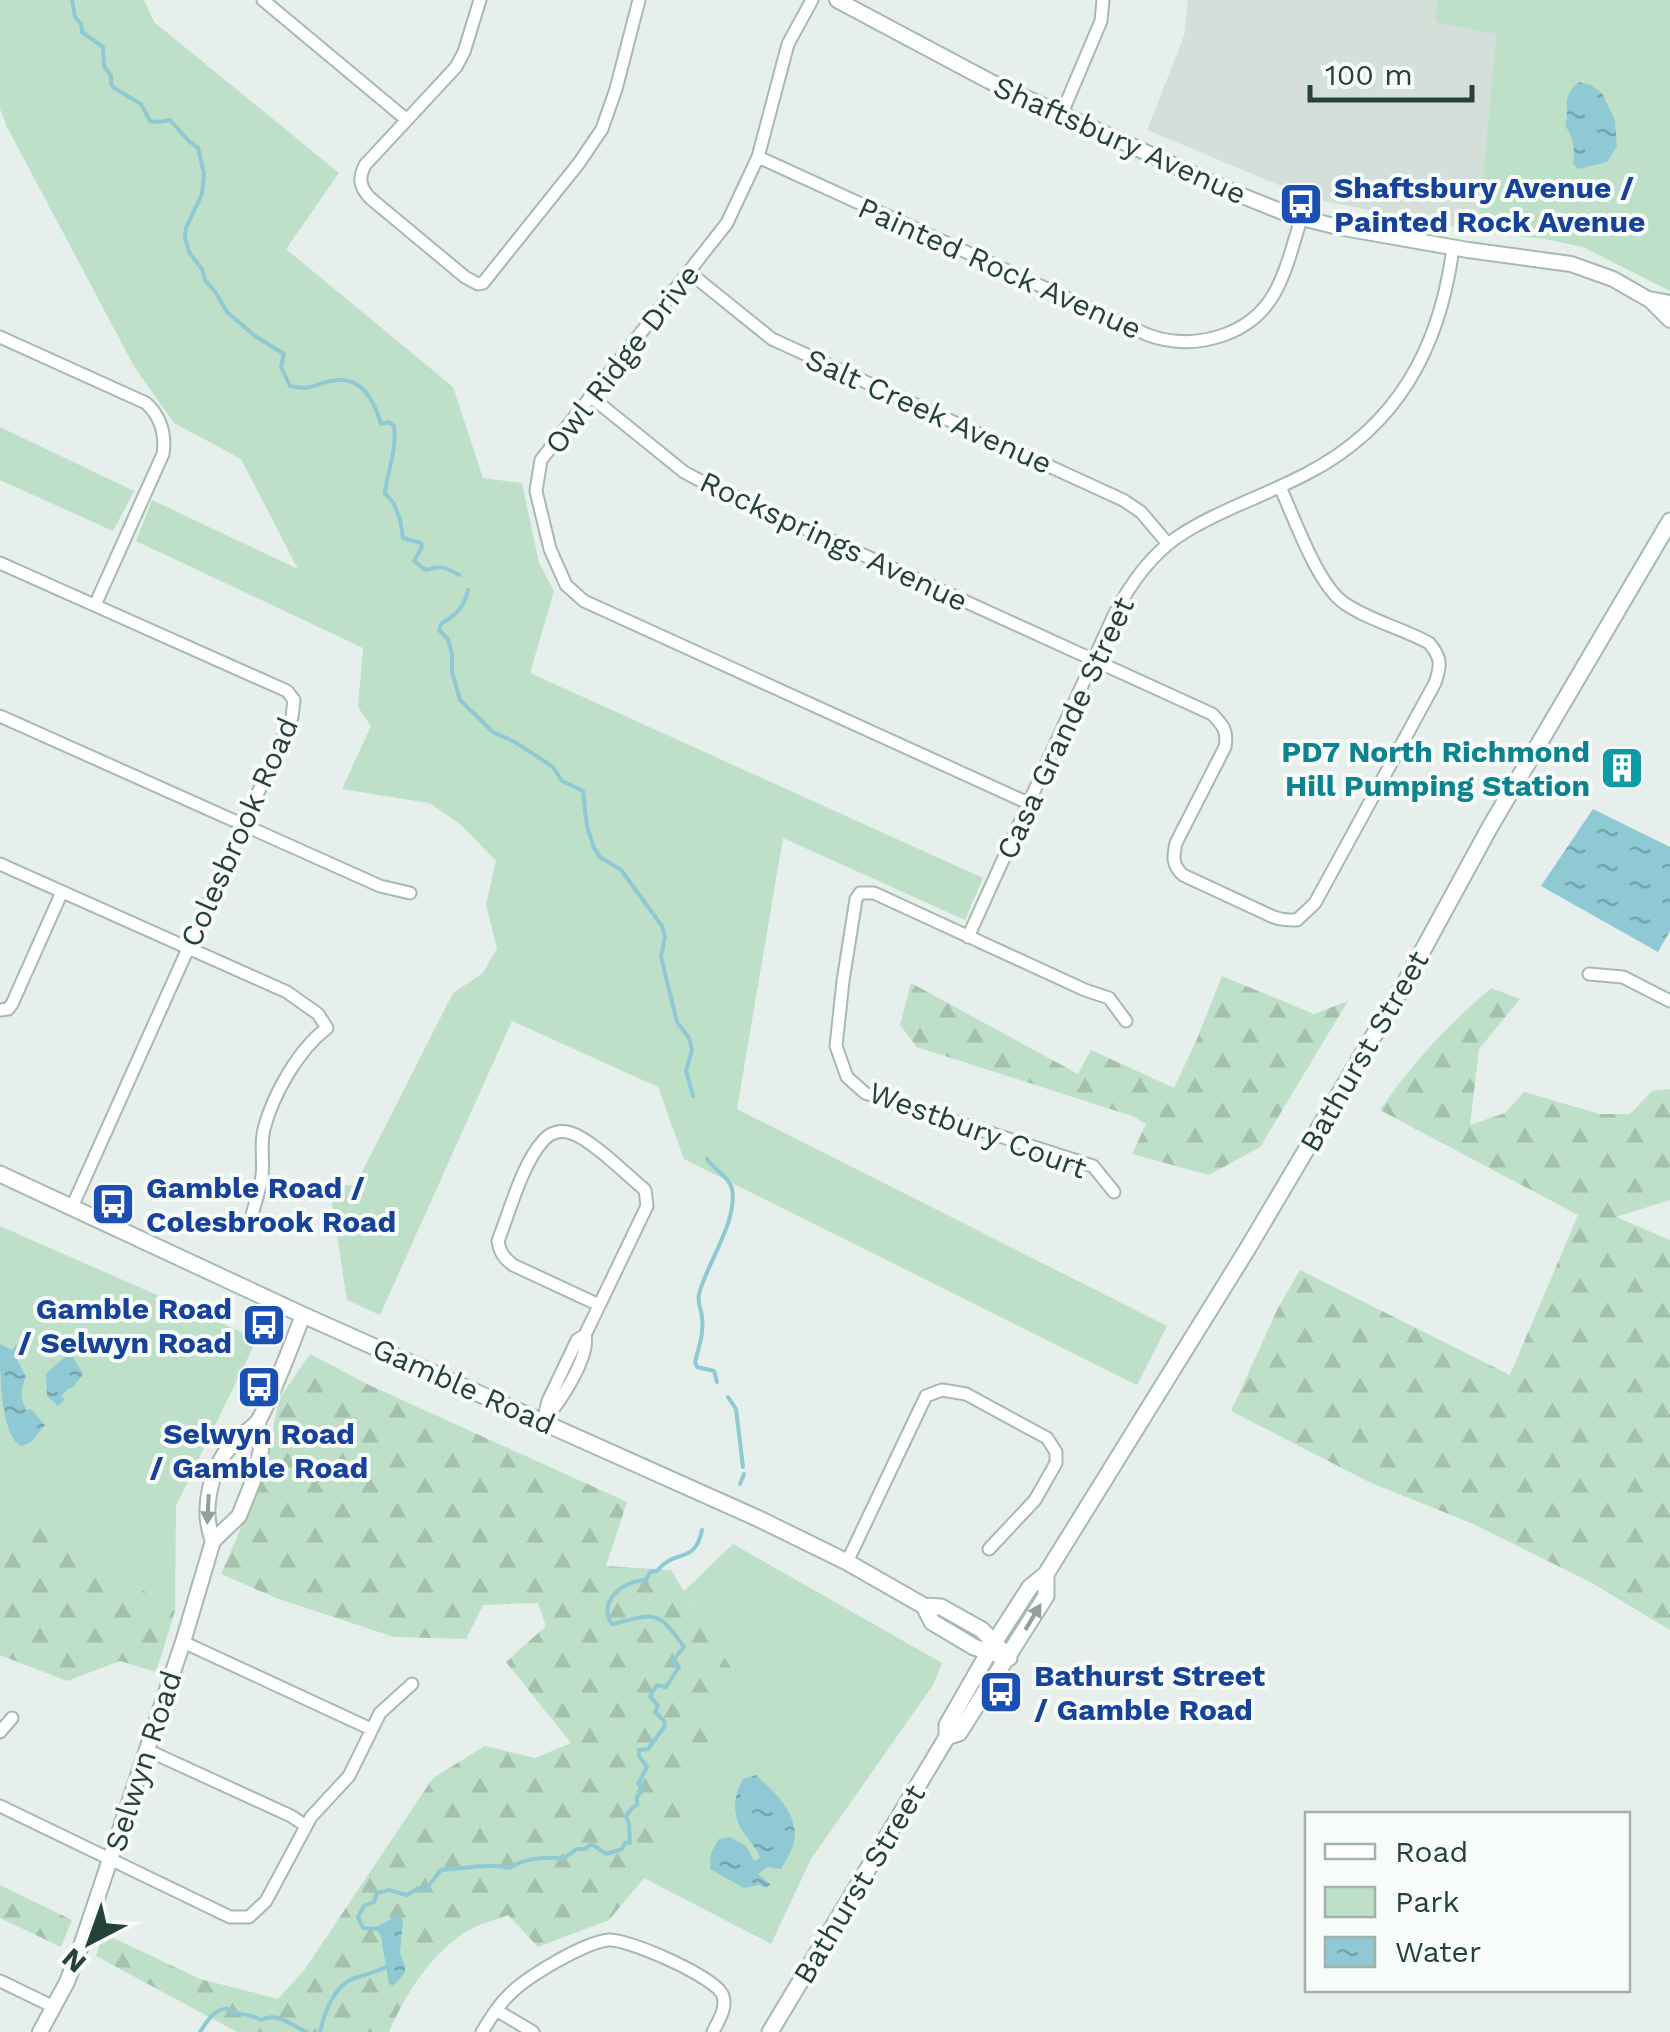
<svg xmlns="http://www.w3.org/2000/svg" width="1670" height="2032" viewBox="0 0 1670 2032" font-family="'Work Sans',sans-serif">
	<defs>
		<pattern id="forest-firs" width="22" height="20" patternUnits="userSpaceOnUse" patternTransform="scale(2.5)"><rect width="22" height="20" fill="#bfe0c8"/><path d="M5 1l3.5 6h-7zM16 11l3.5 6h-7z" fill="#a4c1ad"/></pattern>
		<pattern id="water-ripples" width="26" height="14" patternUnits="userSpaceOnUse" patternTransform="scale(2.5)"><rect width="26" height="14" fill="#8ec9d4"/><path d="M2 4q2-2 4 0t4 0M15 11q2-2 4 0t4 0" fill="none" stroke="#74a5ad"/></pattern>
	</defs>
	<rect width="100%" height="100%" fill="#e6efeb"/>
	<path fill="#d4dfda" d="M1188 0H1437L1436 22 1496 34 1478 232 1310 198 1147 130 1184 36Z"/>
	<path fill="url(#forest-firs)" d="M1222 976 1314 1014 1348 1001 1260 1147 1209 1175 1132 1154 1146 1124 1132 1116 917 1047 900 1025 911 983 1078 1074 1091 1050 1174 1088 1197 1039Z
		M1491 988 1520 999 1479 1049 1470 1125 1505 1113 1524 1092 1600 1114H1630L1652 1091 1670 1089V1200L1616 1217 1670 1240V1630L1592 1583 1471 1523 1369 1482 1231 1411 1278 1308 1300 1270 1510 1375 1578 1215 1380 1110C1412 1063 1448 1025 1491 988Z
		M310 1354 369 1385 627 1502 606 1566 671 1570 734 1672 671 1846 609 1920 538 1947 508 1915C496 1920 481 1923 471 1929 434 1949 405 1994 389 2032H237L96 1956 103 1933 200 1979 278 1999 305 1969 433 1778 485 1746 535 1758 571 1743 506 1662 546 1626 538 1603 483 1605 466 1639 394 1637 276 1598 221 1574 264 1475 279 1399Z
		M0 1516 61 1535 175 1611 156 1672 120 1661 67 1681 0 1655Z
		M0 1885 72 1920 61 1947 0 1918Z"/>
	<path fill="#bfe0c8" d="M0 0H144L154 22 339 173 286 249 453 387 483 478 522 483 539 563 554 591 530 673 983 878 965 920 783 838 737 1109 1167 1326 1137 1385 684 1159 658 1087 512 1021 380 1315 347 1300 329 1183 355 1186 453 993 483 973 497 948 486 905 496 861 460 824 429 803 342 789 371 726 358 707 363 648 136 541 152 500 298 569 241 459 174 423 135 368 7 127 0 109Z
		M1437 0H1670V291L1583 247 1545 239 1478 232 1496 34 1435 22Z
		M0 427 134 491 113 531 0 480Z
		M0 1226 257 1339 176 1506 175 1611 61 1535 0 1516Z
		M733 1544 942 1663 933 1685 811 1859 771 1944 644 1878 671 1846 734 1672 684 1591Z"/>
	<path fill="url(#water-ripples)" d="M1579 82 1591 85 1602 93 1615 120 1617 146 1607 162 1578 169 1573 164C1575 150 1574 137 1565 126 1571 106 1559 99 1579 82Z
		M1593 809 1670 847V931L1658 952 1541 886Z
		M0 1344 12 1350 16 1344 22 1354 17 1359 26 1377C20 1389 20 1398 26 1409L32 1410 45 1425 30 1443 20 1446C0 1432 0 1372 0 1344Z
		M70 1352 83 1374 72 1388H69L61 1396 65 1400 58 1406 47 1396 46 1374Z
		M756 1775C776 1793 802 1817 793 1846 790 1854 785 1862 781 1869L767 1867 758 1874 770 1884 767 1888 759 1885 744 1888 710 1869 711 1853 719 1839 730 1837 746 1846 754 1861 760 1858C757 1848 752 1845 746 1836 732 1818 732 1798 743 1779Z
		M398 1915 403 1920 400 1952 405 1968 404 1974 393 1986 389 1984 381 1937 376 1927Z"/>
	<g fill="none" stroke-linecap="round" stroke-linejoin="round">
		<path stroke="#8ec9d4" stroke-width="4" d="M72 0 75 17 81 24 82 32 103 47 104 66 111 76V84L114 88 141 104 150 121 158 122 170 120 188 140 198 148 204 173 202 194 186 228 185 237 189 252 202 269 205 280 216 293 227 312 255 336 284 354 281 367 290 386C314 392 318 381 338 380 364 378 375 404 381 424L389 422 394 426C397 450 388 469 385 493L394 504 400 519 403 538 421 543 422 547 414 561 426 570C440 565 446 567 459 575
			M468 590C465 605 456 616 442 623L439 630 448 639 452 654V672L460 700 493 732 515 742 553 767 562 781 583 791 587 826 594 848 600 857 621 870 662 926 665 936 661 957 677 1022 689 1038 692 1050 686 1071 693 1096
			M707 1159C714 1170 729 1176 732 1189 738 1221 707 1263 699 1294 697 1303 701 1308 702 1317 704 1334 699 1346 695 1362L697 1367 714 1371 717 1382
			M728 1397 736 1409 743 1467
			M740 1484 744 1474
			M377 1929 363 1928 358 1917 364 1906 374 1902 377 1893 389 1890 407 1895 418 1888 426 1889 441 1870C464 1869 488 1863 510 1868 523 1858 547 1857 564 1858L577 1849H585L592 1844 606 1854 622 1849 625 1843H630L629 1824 626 1816 632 1808 637 1805V1797L644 1788 638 1784 647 1767 639 1756V1750L648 1749 665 1726 664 1721 655 1712 658 1706 650 1696 657 1685 666 1687 679 1667 674 1663 673 1660 684 1647C657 1608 654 1614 612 1624 596 1601 625 1580 646 1580L650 1572 657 1571C675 1548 695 1565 702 1530
			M200 2032C206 2023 214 2008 227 2009 230 2010 232 2012 235 2013 246 2015 251 2014 261 2020 279 2011 291 2026 307 2032
			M320 2032C324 2013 335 1984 355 1978 366 1974 375 1973 386 1967"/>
		<g stroke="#a8b8b2" stroke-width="15">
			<path id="minor" d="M263 0 407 120
				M480 0 464 52 456 67 365 165C358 179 360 187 370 198L465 277 478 284 483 283 579 163 602 129 616 89 639 0
				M812 0 788 44 758 157 727 223 541 460 536 491 550 549 566 585 584 601 1028 803
				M1062 113 1101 21 1103 0
				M758 157 1148 335C1193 351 1249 337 1274 294 1287 271 1293 244 1301 219
				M690 273 772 339 1123 500 1141 512 1168 544
				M0 337 146 403C161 417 166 434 163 454L95 605
				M590 396 684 472 697 479 1212 714C1223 725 1228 731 1225 747L1176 843C1173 857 1172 865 1183 875L1269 915C1279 920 1287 920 1297 920L1315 903 1435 683C1441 666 1442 658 1429 643 1402 628 1370 621 1344 603 1317 584 1294 517 1280 487
				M0 563 287 691 294 700 292 717 72 1207
				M0 716 380 886 410 893
				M0 864 287 992 318 1014 327 1028C299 1049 273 1094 264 1129 260 1145 264 1160 262 1176 260 1189 255 1203 252 1215
				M968 937 1114 615C1129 586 1148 558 1176 538 1214 512 1264 496 1306 474 1398 427 1440 347 1453 248
				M1589 974 1623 977 1670 1001
				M0 1010 8 1009 12 1004 62 892
				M1114 1192 1093 1166 865 1093 847 1077 836 1046 843 981 856 899 860 893H874L1085 990 1109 998 1126 1021
				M545 1419C560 1402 590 1357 585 1335
				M543 1421 548 1401 577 1340 585 1335 647 1206 645 1190C628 1176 591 1139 571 1133 561 1129 549 1133 543 1141 523 1162 509 1213 498 1241 500 1253 504 1258 513 1265L599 1305
				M847 1562 926 1396 942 1390 966 1394 1047 1438 1056 1452V1463L1035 1500 989 1549
				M183 1642 371 1729
				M0 1732 12 1718
				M147 1750 291 1816 306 1826
				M0 1806 230 1917H249L266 1901 311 1817 349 1776 380 1713 412 1684
				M0 1981 54 2007
				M496 2010 533 2032
				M482 2032C490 2019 498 2005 509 1995 526 1977 585 1942 609 1940 629 1939 718 1978 723 1996 727 2009 718 2021 713 2032"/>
		</g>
		<g stroke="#a8b8b2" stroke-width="18">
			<path id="tertiary" d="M837 0 989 81 1235 193 1290 215 1338 227 1468 250 1571 264 1613 279 1648 299 1670 303
				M1649 299 1670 320
				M213 1541C200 1508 211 1464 237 1439 245 1431 255 1428 260 1418 277 1385 290 1349 303 1315
				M40 2032 67 1982 81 1946 183 1642 213 1541 239 1516 253 1481 261 1450 258 1423"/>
		</g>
		<g stroke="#a4bbb3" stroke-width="19">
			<path id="secondary" d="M0 1174 303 1315 757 1518 847 1562 924 1606 941 1607 982 1630 1009 1658
				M924 1606 932 1622 974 1647 995 1654
				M947 1737 959 1733 1046 1596V1574
				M770 2032 947 1737V1725L994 1643 1030 1587 1046 1574 1248 1248 1325 1118 1406 981 1490 827 1670 521"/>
		</g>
		<use href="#minor" stroke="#fff" stroke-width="11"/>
		<use href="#tertiary" stroke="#fff" stroke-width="14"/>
		<use href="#secondary" stroke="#fff" stroke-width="15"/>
	</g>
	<defs><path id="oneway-solid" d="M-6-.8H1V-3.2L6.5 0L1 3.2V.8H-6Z" transform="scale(2.5)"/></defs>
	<g fill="#92a09c">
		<use href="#oneway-solid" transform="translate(208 1509) rotate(93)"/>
		<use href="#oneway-solid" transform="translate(1033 1617) rotate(-59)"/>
	</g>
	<defs>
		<g id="bus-square" transform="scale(2.25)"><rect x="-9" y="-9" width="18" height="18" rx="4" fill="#1a4fb4" stroke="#f7fbf9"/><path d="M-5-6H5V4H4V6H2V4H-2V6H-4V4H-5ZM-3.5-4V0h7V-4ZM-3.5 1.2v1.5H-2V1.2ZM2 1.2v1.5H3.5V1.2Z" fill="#fff"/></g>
		<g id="building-square" transform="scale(2.25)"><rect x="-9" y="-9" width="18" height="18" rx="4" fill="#0f9aa8" stroke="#f7fbf9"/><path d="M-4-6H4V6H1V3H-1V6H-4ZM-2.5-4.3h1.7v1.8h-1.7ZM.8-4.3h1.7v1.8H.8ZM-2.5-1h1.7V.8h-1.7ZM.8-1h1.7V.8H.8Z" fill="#fff"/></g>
	</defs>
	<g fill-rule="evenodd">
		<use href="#bus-square" x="1301" y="204"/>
		<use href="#building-square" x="1622" y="768"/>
		<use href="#bus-square" x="113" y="1204"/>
		<use href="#bus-square" x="264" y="1325"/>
		<use href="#bus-square" x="259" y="1387"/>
		<use href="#bus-square" x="1001" y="1692"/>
	</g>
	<g text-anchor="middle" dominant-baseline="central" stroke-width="8" stroke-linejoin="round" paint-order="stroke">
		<g font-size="30" fill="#24423a" stroke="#f7fbf9">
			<text transform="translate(1120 140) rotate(24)">Shaftsbury Avenue</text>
			<text transform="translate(1000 268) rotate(24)">Painted Rock Avenue</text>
			<text transform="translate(622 359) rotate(-52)">Owl Ridge Drive</text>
			<text transform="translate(929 411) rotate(24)">Salt Creek Avenue</text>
			<text transform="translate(834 541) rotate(25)">Rocksprings Avenue</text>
			<text transform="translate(1065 728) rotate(-65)">Casa Grande Street</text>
			<text transform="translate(239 832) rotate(-66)">Colesbrook Road</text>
			<text transform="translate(1364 1051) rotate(-60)">Bathurst Street</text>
			<text transform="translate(978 1130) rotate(20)">Westbury Court</text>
			<text transform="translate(464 1386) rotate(24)">Gamble Road</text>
			<text transform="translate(143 1761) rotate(-72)">Selwyn Road</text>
			<text transform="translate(859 1884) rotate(-59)">Bathurst Street</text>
		</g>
		<g font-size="30" font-weight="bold" fill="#164399" stroke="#f7fbf9" text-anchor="start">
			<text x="1334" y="187">Shaftsbury Avenue /<tspan x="1334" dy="34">Painted Rock Avenue</tspan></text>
			<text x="146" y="1187">Gamble Road /<tspan x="146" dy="34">Colesbrook Road</tspan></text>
			<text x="232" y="1308" text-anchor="end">Gamble Road<tspan x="232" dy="34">/ Selwyn Road</tspan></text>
			<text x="259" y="1433" text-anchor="middle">Selwyn Road<tspan x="259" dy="34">/ Gamble Road</tspan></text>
			<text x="1034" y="1675">Bathurst Street<tspan x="1034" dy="34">/ Gamble Road</tspan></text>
		</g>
		<g font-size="30" font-weight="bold" fill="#0d838f" stroke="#f7fbf9" text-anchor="end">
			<text x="1590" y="751">PD7 North Richmond<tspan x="1590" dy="34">Hill Pumping Station</tspan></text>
		</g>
	</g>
	<rect x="1305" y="1812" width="325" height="180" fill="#f7fbf9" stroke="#a3b1ad" stroke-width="2.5"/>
	<rect x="1325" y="1844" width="50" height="15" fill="#ffffff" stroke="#a3b1ad" stroke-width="2.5"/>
	<text x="1395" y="1862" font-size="30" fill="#24423a">Road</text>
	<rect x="1325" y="1887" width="50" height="30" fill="#bfe0c8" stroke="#a3b1ad" stroke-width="2.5"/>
	<text x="1395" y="1912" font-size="30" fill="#24423a">Park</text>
	<rect x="1325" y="1937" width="50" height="30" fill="url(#water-ripples)" stroke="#a3b1ad" stroke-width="2.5"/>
	<text x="1395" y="1962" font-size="30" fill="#24423a">Water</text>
	<g transform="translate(90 1942) rotate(221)" stroke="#f7fbf9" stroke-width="8" paint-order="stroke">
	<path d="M0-8L18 38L0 25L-18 38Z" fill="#24423a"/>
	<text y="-15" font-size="28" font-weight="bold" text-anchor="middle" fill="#24423a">N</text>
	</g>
	<path d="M1310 85v15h162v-15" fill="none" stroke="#24423a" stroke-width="5"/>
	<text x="1325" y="85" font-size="30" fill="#24423a" stroke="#f7fbf9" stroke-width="8" paint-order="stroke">100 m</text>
</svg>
